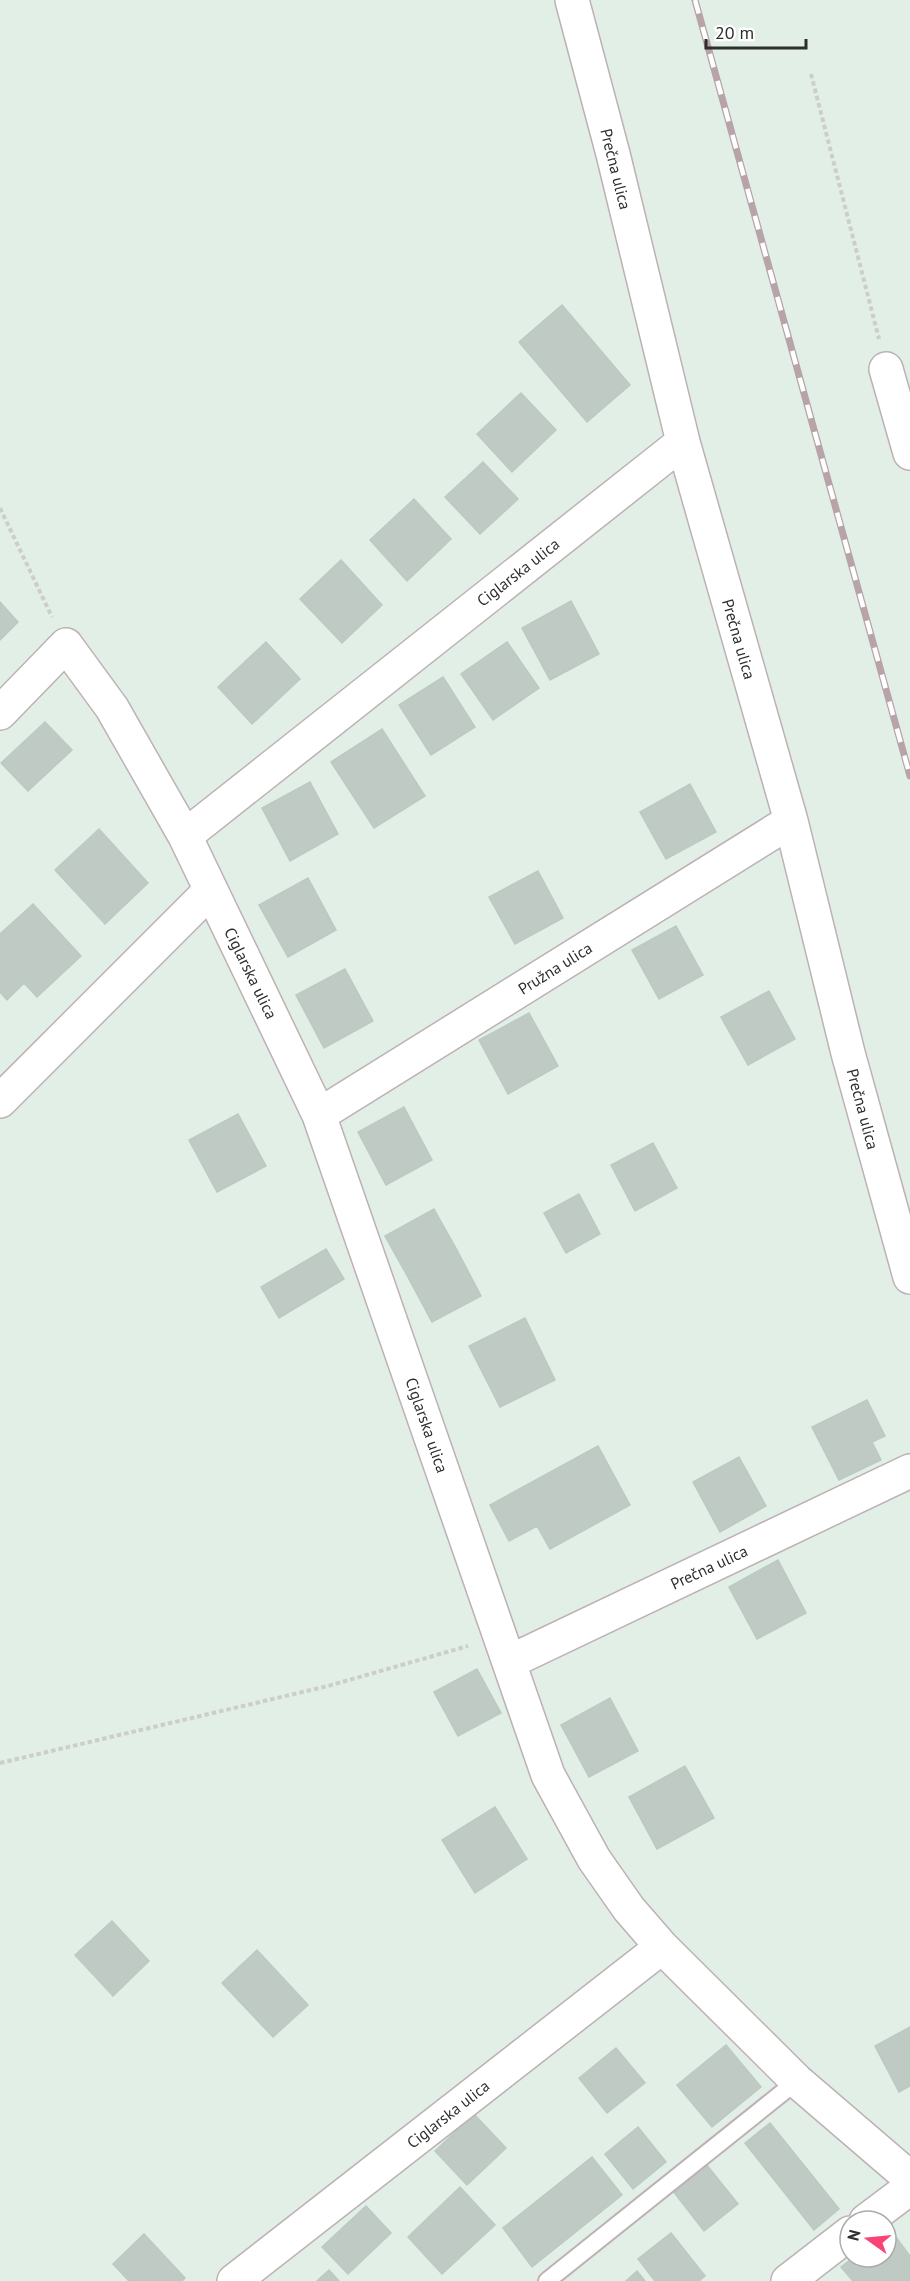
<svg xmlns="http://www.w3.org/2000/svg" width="910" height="2281" viewBox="0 0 910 2281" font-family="'PT Sans',sans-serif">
	<rect width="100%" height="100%" fill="#e1efe7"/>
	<path fill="#c0cac4" stroke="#bacac3" stroke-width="1.5" d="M562 305 630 385 587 422 519 342Z
		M521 393 556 430 512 472 477 434Z
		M483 462 518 499 480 534 445 497Z
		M414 499 451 539 407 581 370 540Z
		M341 560 382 605 342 643 300 599Z
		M571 601 599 654 550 680 522 628Z
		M0 602 18 622 0 640Z
		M266 642 300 679 252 724 218 687Z
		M507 642 539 688 493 720 461 674Z
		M443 677 475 727 431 755 399 705Z
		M45 722 72 750 28 791 1 763Z
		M382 729 425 796 374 828 331 762Z
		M310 782 338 834 290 861 262 808Z
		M690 784 716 832 666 859 640 812Z
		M99 829 148 883 105 924 55 870Z
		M538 871 563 918 515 944 489 897Z
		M308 878 336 930 288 957 259 905Z
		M33 904 81 956 37 997 24 983 7 1000 0 992V934Z
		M676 926 703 975 659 999 632 950Z
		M345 969 373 1021 324 1048 296 995Z
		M769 991 795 1039 748 1065 721 1017Z
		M529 1013 558 1066 508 1094 479 1040Z
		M404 1107 432 1160 386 1185 358 1132Z
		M238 1114 266 1166 217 1192 189 1140Z
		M653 1143 677 1188 635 1211 611 1165Z
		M579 1194 600 1234 566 1253 544 1213Z
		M434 1209 458 1252 409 1279 385 1236Z
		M326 1249 344 1279 279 1318 261 1287Z
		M458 1252 481 1296 432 1322 409 1279Z
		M525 1318 555 1380 500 1407 469 1346Z
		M867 1400 885 1436 872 1442 881 1460 839 1480 812 1427Z
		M598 1446 630 1505 550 1549 537 1526 509 1541 490 1505Z
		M739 1457 766 1506 720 1532 693 1482Z
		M778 1560 806 1613 757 1639 729 1587Z
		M477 1669 501 1713 458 1736 434 1692Z
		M610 1698 638 1751 589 1777 561 1725Z
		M685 1766 714 1818 657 1849 629 1797Z
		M495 1807 527 1859 475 1893 442 1840Z
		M112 1921 149 1961 113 1996 75 1955Z
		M257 1950 308 2005 273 2037 222 1983Z
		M910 2027V2086L899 2092 875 2046Z
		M726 2045 761 2087 712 2127 677 2085Z
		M616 2048 645 2083 607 2113 579 2078Z
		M474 2114 506 2148 467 2185 435 2151Z
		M770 2123 839 2209 814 2230 745 2143Z
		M638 2127 666 2162 633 2189 605 2154Z
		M592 2157 622 2195 532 2267 503 2228Z
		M706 2164 738 2204 704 2231 673 2191Z
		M460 2187 495 2225 442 2274 408 2237Z
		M366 2206 391 2233 348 2274 322 2247Z
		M890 2229 910 2256V2281H853L841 2267 854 2257H886V2232Z
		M671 2233 705 2276 699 2281H655L638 2259Z
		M144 2234 185 2278 182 2281H129L113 2264Z
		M329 2270 339 2281H317Z
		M637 2271 645 2281H626Z"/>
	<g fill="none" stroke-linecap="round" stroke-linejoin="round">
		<g stroke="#bdb1b4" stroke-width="20">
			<path id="service" d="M547 2281 797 2081"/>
		</g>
		<g stroke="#bdb1b4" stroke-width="36">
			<path id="minor" d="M572 0 613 154 683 442 791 821 848 1053 910 1277
				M886 369 910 453
				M0 713 66 645 112 708 185 836 319 1115 548 1775 594 1859 629 1909 662 1947 797 2081 910 2178
				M185 836 683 442
				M0 1101 211 890
				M319 1115 791 821
				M509 1662 910 1471
				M866 2221 910 2188
				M234 2281 662 1947
				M788 2281 850 2233"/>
		</g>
		<path stroke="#cdcdcd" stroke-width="4" stroke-dasharray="4.5 3" stroke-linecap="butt" d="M811 74 879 339
			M0 508 52 617
			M0 1763 328 1686 468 1646"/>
		<use href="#service" stroke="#fff" stroke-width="16"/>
		<use href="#minor" stroke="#fff" stroke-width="33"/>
		<g stroke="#b7a3a8" stroke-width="7">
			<path id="rail" d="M695 0 910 776"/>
		</g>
		<use href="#rail" stroke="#fff" stroke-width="4.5" stroke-dasharray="14" stroke-linecap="butt"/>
	</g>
	<g text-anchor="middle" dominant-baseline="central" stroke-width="4.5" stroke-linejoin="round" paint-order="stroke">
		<g font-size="16" fill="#2e2e2e" stroke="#fff">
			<text transform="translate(616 169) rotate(76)">Prečna ulica</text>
			<text transform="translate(518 572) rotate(-38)">Ciglarska ulica</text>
			<text transform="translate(739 639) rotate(74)">Prečna ulica</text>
			<text transform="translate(555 968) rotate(-32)">Pružna ulica</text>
			<text transform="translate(251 973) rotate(64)">Ciglarska ulica</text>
			<text transform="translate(863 1109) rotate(75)">Prečna ulica</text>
			<text transform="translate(427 1425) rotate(71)">Ciglarska ulica</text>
			<text transform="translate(709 1567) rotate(-25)">Prečna ulica</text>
			<text transform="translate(448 2114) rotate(-38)">Ciglarska ulica</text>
		</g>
	</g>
	<g transform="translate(868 2239) rotate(285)"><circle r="28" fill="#ffffff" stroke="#ababab" stroke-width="1.5"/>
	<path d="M0-4.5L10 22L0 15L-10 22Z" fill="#f84475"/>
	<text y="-9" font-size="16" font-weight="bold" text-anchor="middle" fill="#2e2e2e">N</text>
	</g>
	<path d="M706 39v9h100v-9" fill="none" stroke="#2e2e2e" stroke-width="3"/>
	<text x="715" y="39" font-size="18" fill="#2e2e2e" stroke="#ffffff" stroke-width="4.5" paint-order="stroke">20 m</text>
</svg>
